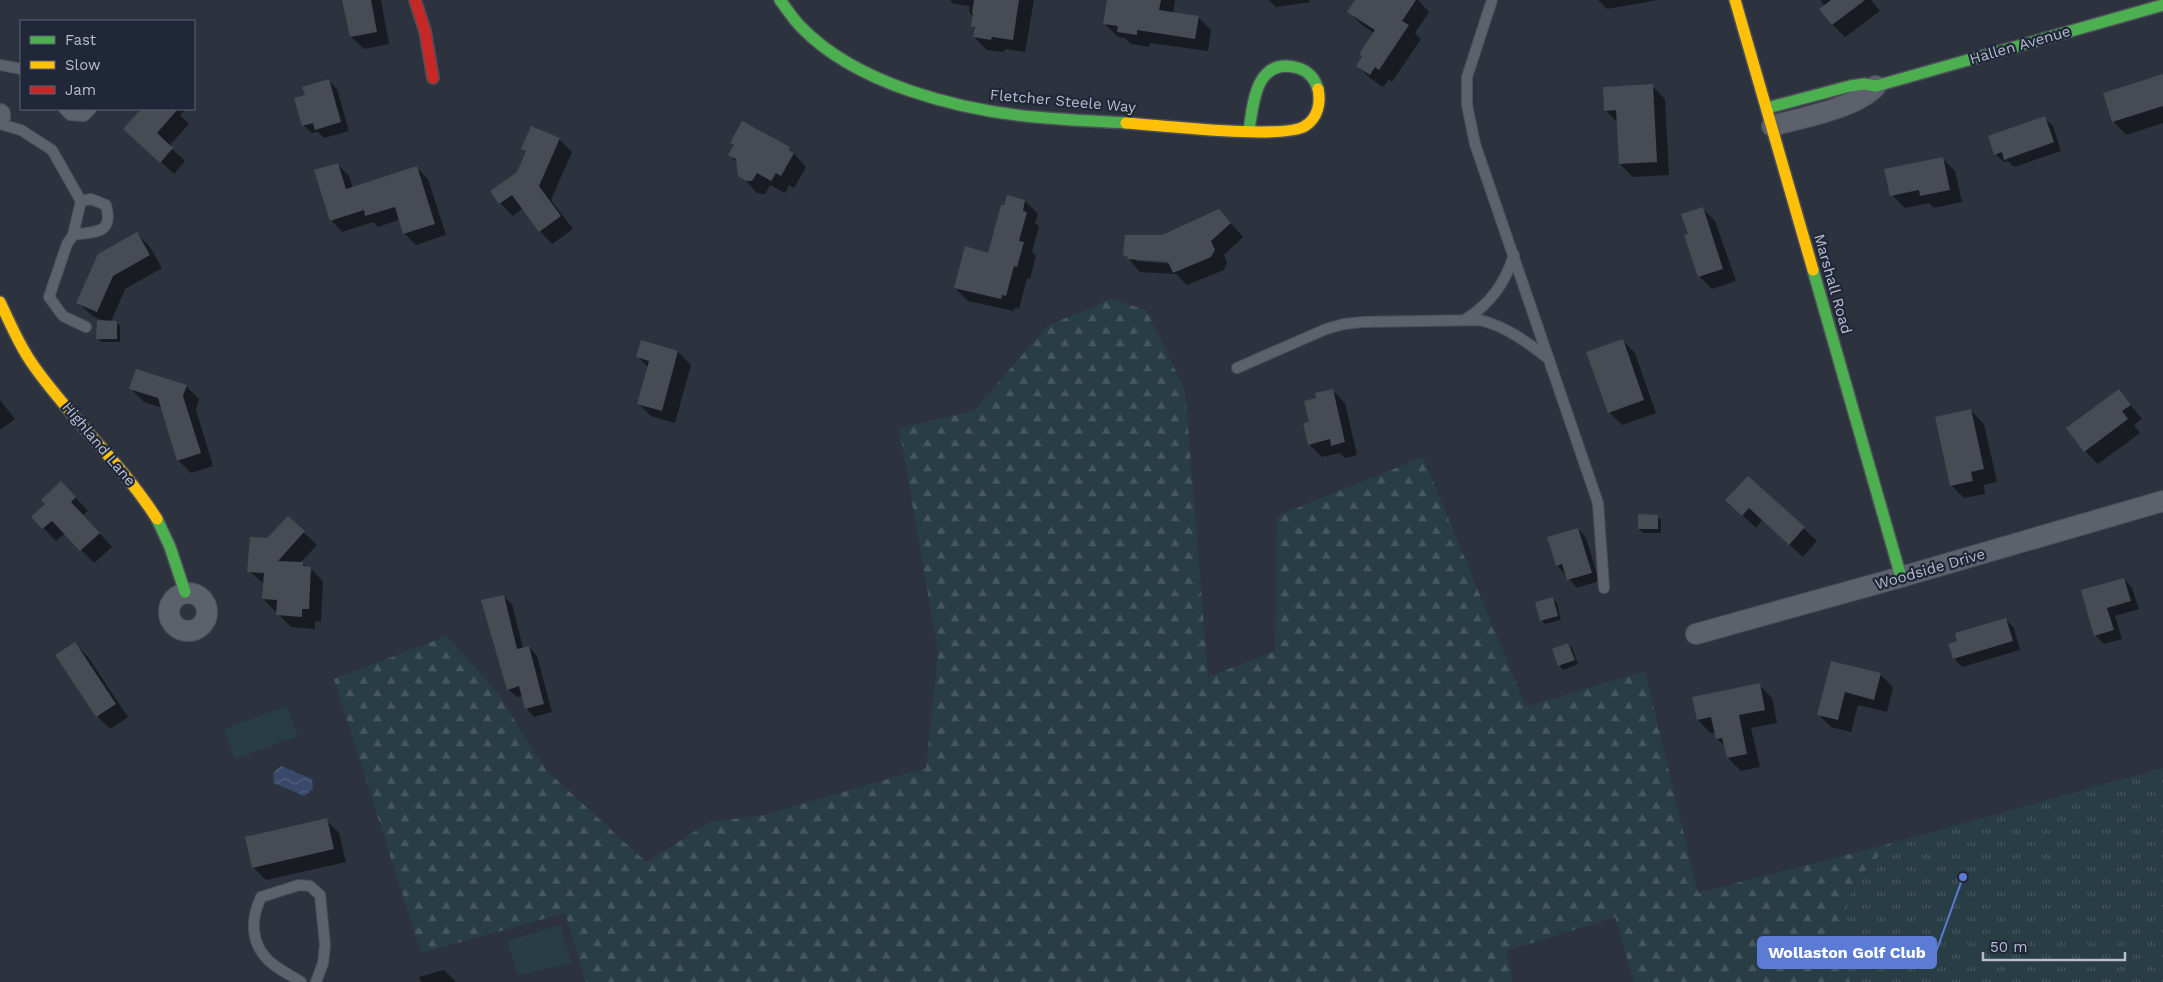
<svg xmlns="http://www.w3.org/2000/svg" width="2163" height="982" viewBox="0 0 2163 982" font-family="'Work Sans',sans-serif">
	<defs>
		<pattern id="grass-tufts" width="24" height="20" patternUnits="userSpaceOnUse" patternTransform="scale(1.25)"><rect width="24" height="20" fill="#293d44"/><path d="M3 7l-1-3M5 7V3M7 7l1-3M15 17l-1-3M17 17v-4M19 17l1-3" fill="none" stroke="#46575e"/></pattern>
		<pattern id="forest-firs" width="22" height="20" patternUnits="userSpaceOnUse" patternTransform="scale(1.25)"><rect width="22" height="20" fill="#293d44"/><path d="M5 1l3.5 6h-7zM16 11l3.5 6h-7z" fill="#46575e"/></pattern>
		<pattern id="water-waves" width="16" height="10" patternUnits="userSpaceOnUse" patternTransform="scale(1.25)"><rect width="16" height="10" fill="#39496a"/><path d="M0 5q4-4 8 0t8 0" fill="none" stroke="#54617e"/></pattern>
	</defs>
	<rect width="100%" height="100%" fill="#2d333e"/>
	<path fill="url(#grass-tufts)" d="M2163 768V982H1634L1698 893 1828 861Z"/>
	<path fill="url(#forest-firs)" d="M1111 299 1146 310 1185 390 1208 677 1275 651 1277 516 1423 457 1526 707 1645 671 1698 893 1892 843C1882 853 1871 863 1862 874 1839 906 1841 945 1850 982H1634L1615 917 1506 951 1513 982H586L565 913 421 953 334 679 447 636 496 691 546 770 646 862 710 822 763 815 926 768 938 651 899 428 974 411 1047 326Z"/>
	<path fill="#293d44" d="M287 706 298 736 235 759 224 729Z
		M560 925 572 963 518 975 507 941Z"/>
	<path fill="url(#water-waves)" d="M281 766 312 779 313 789 304 796 274 783 273 773Z"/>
	<path fill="#0007" fill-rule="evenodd" d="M344 0H381L389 44 364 49 351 37Z
		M950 0H1034L1025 52 1005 49 1004 52 987 50 974 37 976 30 973 27 974 17 969 12 970 6 954 4Z
		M1108 0H1175L1173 14 1198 17 1211 30 1208 51 1150 43 1149 47 1131 44 1125 38 1118 37 1105 24Z
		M1269 0H1309L1310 2 1276 7Z
		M1357 0H1418L1429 12 1415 33 1421 39 1392 82 1389 79 1383 87 1370 78 1357 65 1374 33 1362 25 1349 12Z
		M1598 0H1658L1607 9Z
		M1821 0H1871L1880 11 1845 37 1832 24Z
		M2163 75V123L2126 135 2114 122 2104 93Z
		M329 81 337 89 349 131 324 138 318 132 312 133 303 125 306 96Z
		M1652 86 1665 99 1669 175 1633 177 1620 164 1618 123 1605 110Z
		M143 109H182L184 111 180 115 189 124 169 146 185 161 174 174 124 129Z
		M2044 118 2053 126 2061 151 2014 167 2008 161 2004 162 1995 154Z
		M559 139 572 152 551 200 573 229 552 244 540 231 523 208 513 216 500 203 518 172 526 152 522 148Z
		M732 143 789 148 806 167 794 188 789 185 785 193 770 185 765 194 757 193 738 172 737 162 730 155 734 146Z
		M1942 158 1955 171 1962 202 1934 208 1929 203 1905 208 1892 195Z
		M337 164 349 176 353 188 416 167 428 179 446 235 416 245 404 233 399 220 378 227 373 222 342 232 331 220Z
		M1025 201 1038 214 1035 223 1039 226 1032 252 1036 256 1030 279 1027 278 1019 309 1015 308 1014 311 968 301 955 288 989 254 1005 207Z
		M1702 208 1715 221 1736 281 1712 289 1699 276 1689 234Z
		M1219 210 1243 237 1224 255 1227 263 1224 270 1187 285 1176 274 1140 272 1124 254ZM1136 259 1175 262V264L1136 261Z
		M137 234 150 247 162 268 125 289 111 322H116L120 326V342H102L98 338 105 322 91 315 78 302Z
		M1622 340 1635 353 1656 413 1622 425 1609 412Z
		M678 352 691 365 675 423 651 416 638 403 648 367 638 357Z
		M186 386 199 399 196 410 213 466 191 473 178 460 162 408 144 402 131 389Z
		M1332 390 1345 403 1357 455 1345 458 1340 453 1322 457 1309 444 1311 423 1317 399Z
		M2119 391 2142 419 2134 425 2140 433 2098 464 2085 451Z
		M0 400 15 419 0 430Z
		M1971 411 1984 424 1997 482 1984 485 1985 494 1964 498 1951 485Z
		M1748 477 1817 541 1803 557 1762 520 1756 528 1740 513Z
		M74 496 88 511 83 515 112 547 94 563 65 533 56 541 33 517Z
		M1657 516 1661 520V533H1643L1639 529Z
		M288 518 317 545 300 563 310 568 323 581 321 622 315 621V629L291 627 263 599 264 584 249 571 268 540Z
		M1578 529 1586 538 1599 581 1577 588 1557 565Z
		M2124 579 2132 588 2139 609 2115 616 2122 639 2104 644 2095 635 2082 591Z
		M503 596 512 604 523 648 529 647 537 656 552 712 534 717 526 708 523 696 517 697 508 689Z
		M1553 599 1557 603 1561 620 1545 624 1541 620Z
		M2006 620 2014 628 2020 650 1962 667 1954 658 1959 642Z
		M75 644 88 657 128 717 110 729 97 716 57 655Z
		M1568 644 1572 648 1578 664 1563 670 1560 666 1553 649Z
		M1832 662 1880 674 1893 687 1887 712 1858 705 1851 732 1831 727 1818 714Z
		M1759 685 1772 698 1777 723 1751 728 1760 767 1741 771 1728 758 1726 747 1717 739 1716 732 1711 733 1698 720 1693 698Z
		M326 820 339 833 346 862 266 880 253 867Z
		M444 970 456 982H421L419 977Z"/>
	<path fill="#464b54" d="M342 0H371L377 32 350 37Z
		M974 0H1019L1013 40 992 37 991 40 973 37 975 27H971L973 13H972Z
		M1107 0H1161L1159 10 1199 16 1195 39 1137 30V35L1117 32 1118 26 1103 24Z
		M1355 0H1416L1402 21 1409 25 1379 70 1375 67 1370 75 1356 66 1362 56 1359 54 1375 30 1347 12Z
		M1831 0H1865L1832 25 1819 9Z
		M2163 74V106L2112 122 2103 93Z
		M329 79 341 122 315 130 313 123 302 126 294 98 305 95 302 87Z
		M1653 84 1657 162 1619 164 1616 110 1604 111 1603 87Z
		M141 109H178L157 133 173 148 160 163 123 129Z
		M2045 116 2054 142 2004 160 2002 152 1994 155 1988 136Z
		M742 121 790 147 789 150 794 153 781 176 776 173 771 181 757 173 752 181H746L738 176 736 159 728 155 734 145 730 143Z
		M531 126 560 138 539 186 561 216 539 232 512 195 499 204 490 191 517 172 526 151 521 149Z
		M1943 157 1950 190 1920 196 1919 190 1890 196 1884 169Z
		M338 163 346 189 417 166 435 224 403 234 395 207 365 216 364 210 330 221 314 170Z
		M1007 195 1025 200 1023 211 1027 212 1019 241 1024 242 1017 267 1014 266 1006 296 1002 295 1001 299 954 288 965 246 988 253 1001 205H1004Z
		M1703 207 1723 269 1698 277 1684 235 1688 234 1681 214Z
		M1219 209 1231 223 1211 241 1215 250 1211 257 1173 273 1168 262 1126 259 1128 257 1123 255 1125 235H1162Z
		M137 232 150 255 113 276 97 312 76 303 98 254Z
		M97 320 117 321V339H96Z
		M1623 339 1644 400 1608 413 1586 352Z
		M641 340 678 351 662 411 637 404 649 361 636 357Z
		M136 369 187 385 183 396 201 453 177 461 158 398 129 389Z
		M1333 389 1345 442 1331 446 1330 439 1308 445 1303 423 1309 422 1304 401 1316 398 1315 393Z
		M2119 389 2131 405 2122 411 2128 419 2084 452 2066 428Z
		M1971 409 1984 469 1971 472 1973 481 1950 486 1935 417Z
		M1748 476 1805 527 1789 545 1749 508 1742 516 1725 500Z
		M61 481 76 497 71 502 100 533 80 551 52 521 42 529 31 517 45 504 41 500Z
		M1638 514 1658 515V529H1638Z
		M288 516 305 531 278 561 303 562V566L311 567 309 609H302V617L276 615 277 600 262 599 264 573 247 572 250 537 267 538Z
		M1578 528 1592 573 1567 580 1562 564 1556 566 1547 537Z
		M2124 578 2131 601 2107 608 2114 630 2094 636 2081 590Z
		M504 595 517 649 529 646 544 704 525 709 519 686 507 690 481 600Z
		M1553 597 1558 616 1540 621 1535 602Z
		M2006 618 2013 641 1953 659 1948 644 1957 641 1955 633Z
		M75 642 116 704 96 717 55 655Z
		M1568 643 1575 660 1558 666 1552 649Z
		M1831 661 1881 673 1874 700 1845 692 1838 720 1817 715Z
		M1760 683 1765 710 1739 715 1747 754 1727 758 1722 738 1716 739 1711 717 1697 720 1692 697Z
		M327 818 334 849 252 868 245 837Z"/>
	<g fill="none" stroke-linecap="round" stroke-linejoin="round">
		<g stroke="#4c4f58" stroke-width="12">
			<path id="lane" d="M1492 0 1467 77V105L1475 144 1598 503 1604 588
				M0 65 21 69
				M64 109 70 115 84 116 91 109
				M0 124 21 130 52 150 81 201 91 199 106 205C114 235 95 231 73 235L67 244 49 297 63 316 86 327
				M73 235 81 201
				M1466 319C1491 303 1505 283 1514 255
				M1237 368 1326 329 1344 324 1362 322 1480 320C1507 327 1527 342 1549 359
				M301 982C291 975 277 969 268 960 250 942 251 918 261 897L299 885 310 886 320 895 325 945 323 963 316 982"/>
		</g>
		<g stroke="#4c4f58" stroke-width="22">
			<path id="street" d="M0 114V117
				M1772 126C1801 118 1857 108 1876 86
				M169 612a19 19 0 1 1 38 0a19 19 0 1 1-38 0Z
				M1696 634 1901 577 2163 501"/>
		</g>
		<g stroke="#4c4f58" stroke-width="14">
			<path id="fast" d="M780 0C787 9 793 19 801 27 856 84 958 110 1035 117 1065 120 1095 121 1126 123
				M1767 108 1850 86 1864 84 1876 86 2163 5
				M1249 131C1253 103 1256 56 1298 68 1308 71 1315 79 1318 89
				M1813 270 1901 577
				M157 519 170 547 185 592"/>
		</g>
		<g stroke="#4c4f58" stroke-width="14">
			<path id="slow" d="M1735 0 1813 270
				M1126 123C1158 125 1284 140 1305 126 1318 118 1321 103 1318 89
				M0 302C11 325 21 349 36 369 74 422 122 464 157 519"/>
		</g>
		<g stroke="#4c4f58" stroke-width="14">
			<path id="jam" d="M415 0 425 31 433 78"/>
		</g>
		<use href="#lane" stroke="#5d616b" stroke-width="10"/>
		<use href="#street" stroke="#5d616b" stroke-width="20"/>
		<use href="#fast" stroke="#4caf50" stroke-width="11"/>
		<use href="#slow" stroke="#ffc107" stroke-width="11"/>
		<use href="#jam" stroke="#c62828" stroke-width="11"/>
	</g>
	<g text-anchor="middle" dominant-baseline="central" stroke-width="4.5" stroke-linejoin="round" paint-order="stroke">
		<g font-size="15" fill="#b8becd" stroke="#1f2739">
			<text transform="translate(2020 45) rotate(-16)">Hallen Avenue</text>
			<text transform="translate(1063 101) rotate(5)">Fletcher Steele Way</text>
			<text transform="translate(1833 284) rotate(74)">Marshall Road</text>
			<text transform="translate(99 444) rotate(50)">Highland Lane</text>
			<text transform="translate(1930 569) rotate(-16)">Woodside Drive</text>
		</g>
	</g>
	<path fill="none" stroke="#5b7bd4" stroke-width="2" d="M1963 877L1936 952"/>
	<circle fill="#5b7bd4" stroke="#1f2739" stroke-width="2" cx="1963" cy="877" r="5"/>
	<rect fill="#5b7bd4" stroke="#5b7bd4" stroke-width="2" x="1758" y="937" width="178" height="31" rx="5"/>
	<g font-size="16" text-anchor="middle" font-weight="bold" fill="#fff">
		<text x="1847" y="958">Wollaston Golf Club</text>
	</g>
	<rect x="20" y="20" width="175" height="90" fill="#1f2739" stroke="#5c6374"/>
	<rect x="30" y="36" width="25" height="8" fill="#4caf50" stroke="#5c6374"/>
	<text x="65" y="45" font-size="15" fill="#b8becd">Fast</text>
	<rect x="30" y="61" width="25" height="8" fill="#ffc107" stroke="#5c6374"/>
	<text x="65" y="70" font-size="15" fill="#b8becd">Slow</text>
	<rect x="30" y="86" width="25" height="8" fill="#c62828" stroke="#5c6374"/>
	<text x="65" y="95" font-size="15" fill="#b8becd">Jam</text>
	<path d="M1983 952v8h142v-8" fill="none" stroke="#b8becd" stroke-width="2.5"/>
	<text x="1990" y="952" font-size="15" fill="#b8becd" stroke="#1f2739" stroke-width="4" paint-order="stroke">50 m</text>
</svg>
